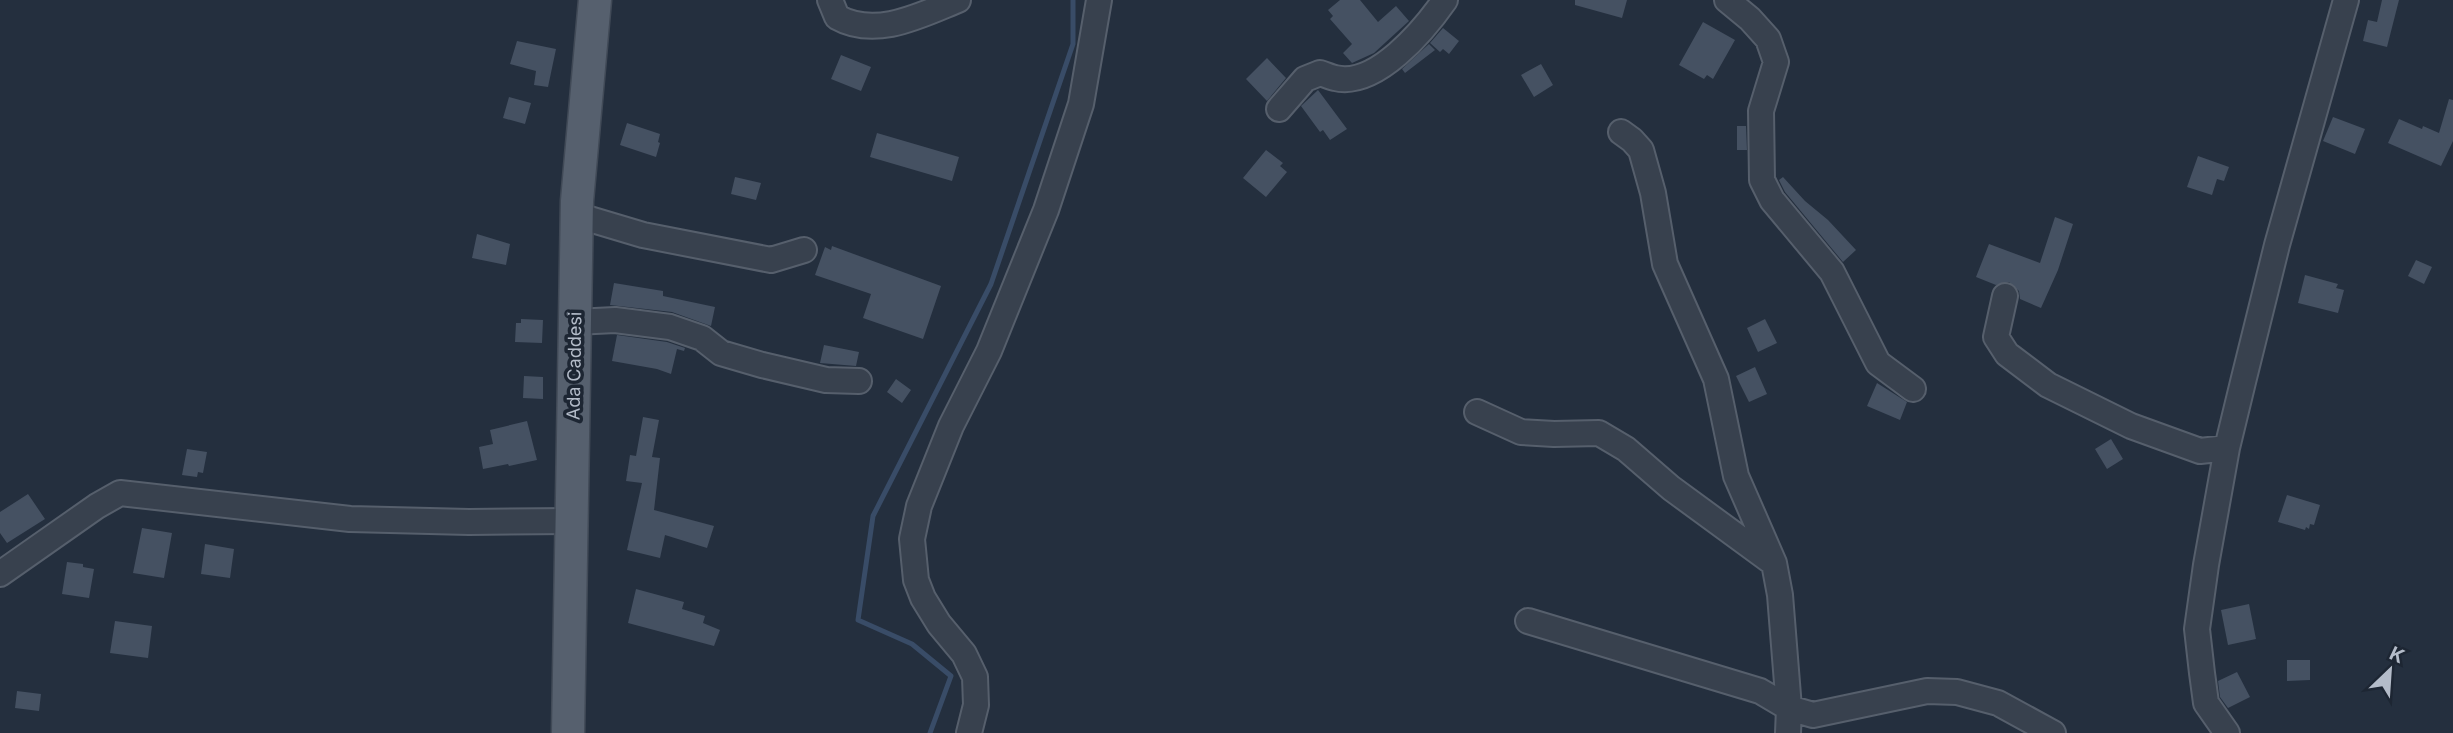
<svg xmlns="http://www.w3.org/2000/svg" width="2453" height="733" viewBox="0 0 2453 733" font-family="Inter,sans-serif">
	<rect width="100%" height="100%" fill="#242f3e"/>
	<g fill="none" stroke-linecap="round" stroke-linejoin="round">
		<path stroke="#394c67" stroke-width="5" d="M930 733 951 676 912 644 858 620 873 516 991 284 1073 44V0"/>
	</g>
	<path fill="#455162" d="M1340 0H1360L1378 22 1396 6 1409 21 1374 53 1352 63 1343 53 1352 44 1330 19 1333 16 1328 10Z
		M1575 0H1627L1622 18 1575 5Z
		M2382 0H2399L2387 47 2363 41 2368 20 2377 22Z
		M1703 22 1735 40 1713 79 1707 75 1704 79 1679 65Z
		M1443 28 1459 41 1449 54 1443 49 1440 52 1430 43Z
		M517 41 556 49 548 87 534 85 536 71 510 64Z
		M1429 44 1435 50 1405 73 1402 69Z
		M841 55 871 67 861 91 831 79Z
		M1267 58 1286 78 1267 101 1246 79Z
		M1541 64 1553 85 1534 97 1521 75Z
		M1318 90 1347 129 1330 140 1323 130 1320 132 1301 106Z
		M509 97 531 103 525 124 503 118Z
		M2449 99 2453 100V141L2441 166 2388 143 2399 119 2422 129 2423 126 2439 133Z
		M2333 117 2365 129 2355 154 2323 141Z
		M627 123 660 134 658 142 660 143 656 157 620 145Z
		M1737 126H1746L1747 150H1737Z
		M877 133 959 157 952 181 870 157Z
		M1266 150 1283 163 1280 166 1287 172 1266 197 1243 178Z
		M2198 156 2229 167 2224 181 2217 179 2212 195 2187 187Z
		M735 177 761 183 756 200 731 194Z
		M1783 177 1805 201 1828 220 1856 250 1843 262 1785 192 1779 180Z
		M2055 217 2073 224 2058 270 2041 308 2020 299 2019 291 2009 282 1996 285 1976 277 1989 244 2040 263Z
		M477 234 510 244 506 265 472 258Z
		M832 246 941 286 923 339 863 318 871 294 815 275 825 247 831 250Z
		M2416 260 2432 267 2424 284 2408 276Z
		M2305 275 2338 284 2336 288 2344 290 2338 313 2298 303Z
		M614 283 663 291V296L715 307 711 326 672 312 610 305Z
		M521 319 543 320 542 343 515 342 516 323H521Z
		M1765 319 1777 343 1758 352 1747 328Z
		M617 335 667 342 685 348 684 351 677 349 671 374 657 369 612 361Z
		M824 345 859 352 856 366 820 363Z
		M1755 367 1767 394 1749 402 1736 376Z
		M524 376 543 377V399L523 398Z
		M896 379 911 390 902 403 887 392Z
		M1877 383 1907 402 1900 420 1867 406Z
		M643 417 659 420 652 457 660 458 654 510 714 526 707 548 665 535 660 558 627 550 642 483 626 481 630 455 636 456Z
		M527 421 537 460 509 466 508 464 483 469 479 447 493 444 490 430Z
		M2111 439 2123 459 2107 469 2095 449Z
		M187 449 207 452 203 473 198 472 197 477 182 475Z
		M28 494 45 519 7 543 0 533V512Z
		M2287 495 2320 505 2314 525 2310 524 2309 529 2306 527 2305 530 2278 522Z
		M142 528 172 533 164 578 133 573Z
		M205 544 234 549 230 578 201 574Z
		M67 562 83 564V567L94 569 89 598 62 594Z
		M636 589 684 602 682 609 705 616 703 623 720 630 714 646 628 623Z
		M2249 604 2256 639 2228 645 2221 610Z
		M115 621 152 626 148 658 110 653Z
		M2287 660H2310V680L2287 681Z
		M2237 672 2250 697 2228 708 2220 697 2218 681Z
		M17 691 41 694 39 711 15 708Z"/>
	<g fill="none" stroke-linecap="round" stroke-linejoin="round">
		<g stroke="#565f6c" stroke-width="28">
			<path id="minor" d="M830 0 837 17C876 39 921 15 958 0
				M1727 0 1750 19 1768 39 1776 62 1761 111 1762 180 1772 200 1832 272 1878 363 1913 389
				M1279 109 1305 79 1320 73C1324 74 1330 77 1335 78 1376 88 1424 30 1445 0
				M1621 132 1632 140 1641 150 1653 193 1665 264 1716 379 1736 476 1774 563 1780 595 1789 708 1788 733
				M576 215 643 235 771 260 804 250
				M2005 296 1996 337 2007 354 2048 385 2131 426 2200 451 2227 448
				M575 322 615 320 670 327 702 338 721 353 762 365 826 380 859 381
				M1477 412 1521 432 1554 434 1599 433 1626 449 1671 488 1772 562
				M0 574 97 506 120 493 350 519 469 522 571 521
				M1528 621 1760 691 1789 708 1813 715 1927 691 1957 692 1998 703 2053 733
				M969 733 976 705 975 677 964 654 939 624 923 598 916 580 912 539 919 506 951 426 989 351 1046 210 1081 104 1099 0
				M2227 733 2206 703 2202 673 2197 629 2206 565 2227 448 2243 382 2277 245 2346 0"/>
		</g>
		<g stroke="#414a57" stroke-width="35">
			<path id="major" d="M568 733 577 201 595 0"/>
		</g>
		<use href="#minor" stroke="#38414e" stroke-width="24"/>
		<use href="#major" stroke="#56606e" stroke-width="32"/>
	</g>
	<g text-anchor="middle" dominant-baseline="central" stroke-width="7" stroke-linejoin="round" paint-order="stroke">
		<g font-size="18" fill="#b4bcc9" stroke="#1d2633">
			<text transform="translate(574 366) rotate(-89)">Ada Caddesi</text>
		</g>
	</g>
	<g transform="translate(2390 670) rotate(25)" stroke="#1d2633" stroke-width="5" paint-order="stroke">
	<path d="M0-5L12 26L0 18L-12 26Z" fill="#b4bcc9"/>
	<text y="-10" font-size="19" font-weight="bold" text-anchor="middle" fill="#b4bcc9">K</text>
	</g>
</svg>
